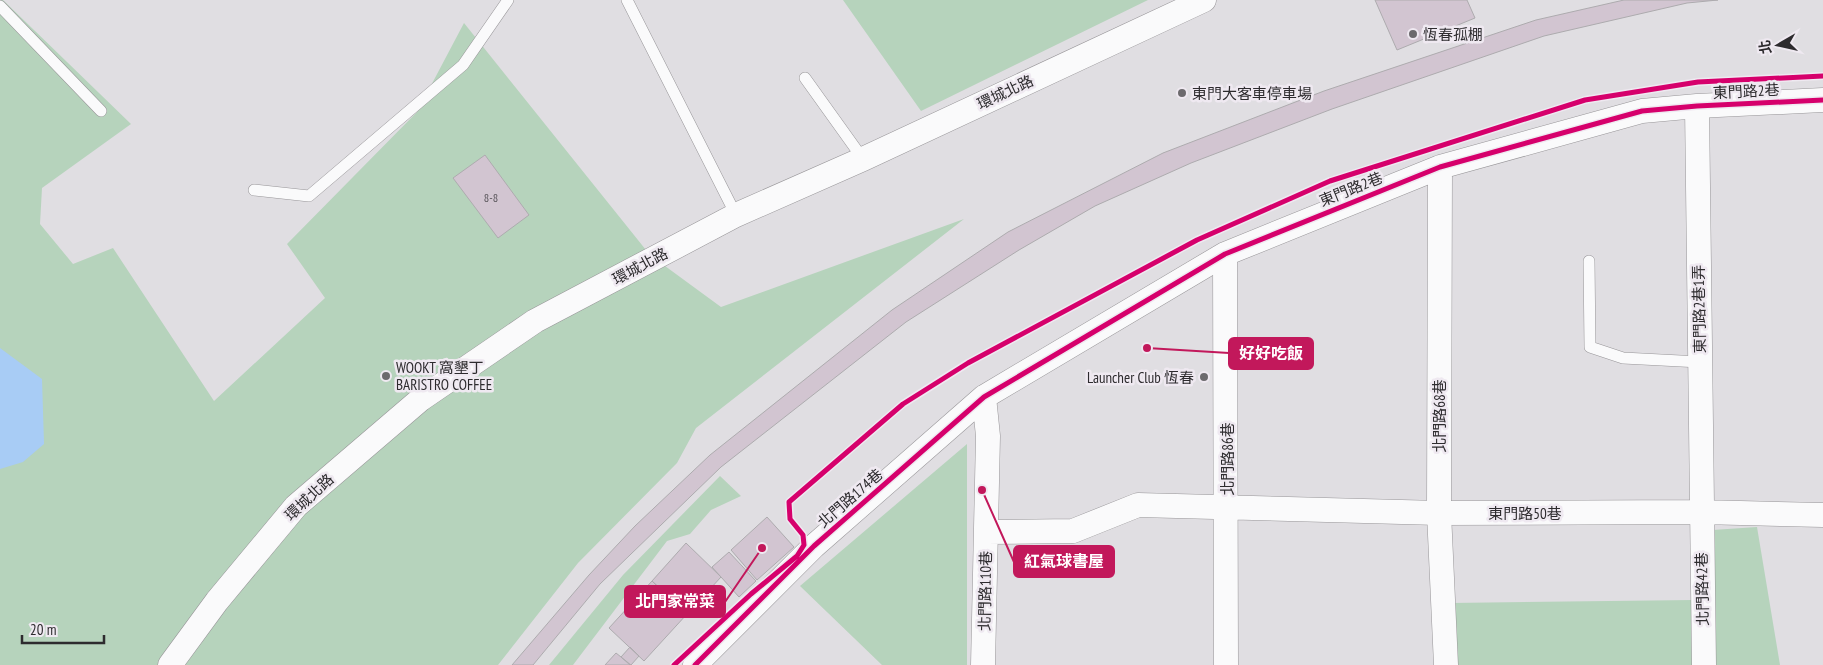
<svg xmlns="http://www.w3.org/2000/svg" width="1823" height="665" viewBox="0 0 1823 665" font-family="'PT Sans Narrow','Noto Sans TC',sans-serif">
	<rect width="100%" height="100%" fill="#e0dee2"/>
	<path fill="#b6d3bc" d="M0 0H3L131 124 42 188 40 224 73 264 113 248 214 401 325 298 287 244 417 112 464 23 650 255 721 307 964 219 696 428 677 463 578 563 498 665H0Z
		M843 0H1148L921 111Z
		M967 444V665H882L800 586Z
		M720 476 741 496 711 510 690 534 667 541 573 665H549L623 575Z
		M1757 527 1780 665H1449L1450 603 1693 600 1698 531Z"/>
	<path fill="#a8ccf5" d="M0 348 42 379 44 444 23 462 0 469Z"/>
	<path fill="#d2c5d1" stroke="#adabae" d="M1375 0H1467L1475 18 1397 50Z
		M1624 0H1718L1687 3 1544 36 1332 109 1191 163 1095 206 1019 250 906 322 721 467 600 584 533 665H512L589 575 635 526 710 455 892 310 1008 232 1163 153 1324 91 1536 20Z
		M485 155 529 215 498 238 453 178Z
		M767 517 794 547 757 580 731 550Z
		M686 543 721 577 687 614 652 581Z
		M729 552 756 581 739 597 712 567Z
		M652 581 687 614 644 661 609 628Z
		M630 647 639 656 631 665 621 657Z
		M616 653 621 657 630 665H605Z"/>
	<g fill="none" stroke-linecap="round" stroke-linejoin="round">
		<g stroke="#979598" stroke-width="12">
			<path id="lane" d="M627 0 736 215
				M0 6 101 111
				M805 78 863 159
				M254 190 309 196 463 65 508 0
				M1589 261 1590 347 1623 358 1700 362"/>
		</g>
		<g stroke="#979598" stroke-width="25">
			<path id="street" d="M1697 106 1704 665
				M1440 167 1439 513 1446 665
				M1225 254 1226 665
				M986 532 1073 531 1138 505 1439 513 1701 512 1823 515
				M170 665 217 601 296 506 421 399 535 321 736 215 863 159 1204 0
				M695 665 814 546 984 397 1225 254 1440 167 1642 111 1697 106 1823 100
				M983 665 988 436 984 397"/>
		</g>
		<use href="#lane" stroke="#fafafb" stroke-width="11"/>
		<use href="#street" stroke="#fafafb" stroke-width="24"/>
		<g stroke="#efe9f1" stroke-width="8">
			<path id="cycleway" d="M674 665 751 594 797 556 804 545 803 535 790 519 789 502 903 404 968 363 1197 240 1330 181 1585 100 1698 82 1823 76
				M695 665 814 546 984 397 1225 254 1440 167 1642 111 1697 106 1823 100"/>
		</g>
		<use href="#cycleway" stroke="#d6006c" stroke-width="5"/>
	</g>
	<g fill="#6c6a6d" stroke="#efe9f1" stroke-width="2">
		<circle cx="1413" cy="34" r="5"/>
		<circle cx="1182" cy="93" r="5"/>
		<circle cx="386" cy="376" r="5"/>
		<circle cx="1204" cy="377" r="5"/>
	</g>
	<g text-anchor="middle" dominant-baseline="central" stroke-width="5" stroke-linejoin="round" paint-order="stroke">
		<g font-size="12" fill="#565257">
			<text x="491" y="197">8-8</text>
		</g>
		<g font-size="15" fill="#2d2b2e" stroke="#efe9f1" text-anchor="start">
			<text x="1423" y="34">恆春孤棚</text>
			<text x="1192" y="93">東門大客車停車場</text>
			<text x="396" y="367">WOOKT 窩墾丁<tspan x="396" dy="17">BARISTRO COFFEE</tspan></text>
			<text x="1194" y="377" text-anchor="end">Launcher Club 恆春</text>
		</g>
		<g font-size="15" fill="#2d2b2e" stroke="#efe9f1">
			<text transform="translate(1746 91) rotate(-3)">東門路2巷</text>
			<text transform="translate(1005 92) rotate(-25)">環城北路</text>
			<text transform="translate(1351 189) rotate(-22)">東門路2巷</text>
			<text transform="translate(640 266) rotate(-28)">環城北路</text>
			<text transform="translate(1699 309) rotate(-91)">東門路2巷1弄</text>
			<text transform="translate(1439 416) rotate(-90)">北門路68巷</text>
			<text transform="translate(1227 459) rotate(-90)">北門路86巷</text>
			<text transform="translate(309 497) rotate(-43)">環城北路</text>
			<text transform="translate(850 498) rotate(-41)">北門路174巷</text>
			<text x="1525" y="513">東門路50巷</text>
			<text transform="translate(1702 589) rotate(-91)">北門路42巷</text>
			<text transform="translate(985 591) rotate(-89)">北門路110巷</text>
		</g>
	</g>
	<path fill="none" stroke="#c2185b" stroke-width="2" d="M1147 348L1229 353M982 490L1014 562M762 548L725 602"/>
	<g fill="#c2185b" stroke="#efe9f1" stroke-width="2">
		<circle cx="1147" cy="348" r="5"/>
		<circle cx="982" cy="490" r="5"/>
		<circle cx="762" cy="548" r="5"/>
	</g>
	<g fill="#c2185b" stroke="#c2185b" stroke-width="2">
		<rect x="1229" y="338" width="84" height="31" rx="5"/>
		<rect x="1014" y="546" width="100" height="31" rx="5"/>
		<rect x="625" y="586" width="100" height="31" rx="5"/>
	</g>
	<g font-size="16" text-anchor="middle" font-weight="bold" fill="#fff">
		<text x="1271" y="359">好好吃飯</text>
		<text x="1064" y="567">紅氣球書屋</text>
		<text x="675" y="607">北門家常菜</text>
	</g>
	<g transform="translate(1778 45) rotate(261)" stroke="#efe9f1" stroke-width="4" paint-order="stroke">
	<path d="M0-4L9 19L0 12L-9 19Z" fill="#2d2b2e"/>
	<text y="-8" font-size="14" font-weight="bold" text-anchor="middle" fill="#2d2b2e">北</text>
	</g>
	<path d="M22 635v8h82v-8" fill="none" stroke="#2d2b2e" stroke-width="2.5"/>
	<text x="30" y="635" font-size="15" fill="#2d2b2e" stroke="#efe9f1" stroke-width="4" paint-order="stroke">20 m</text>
</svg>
